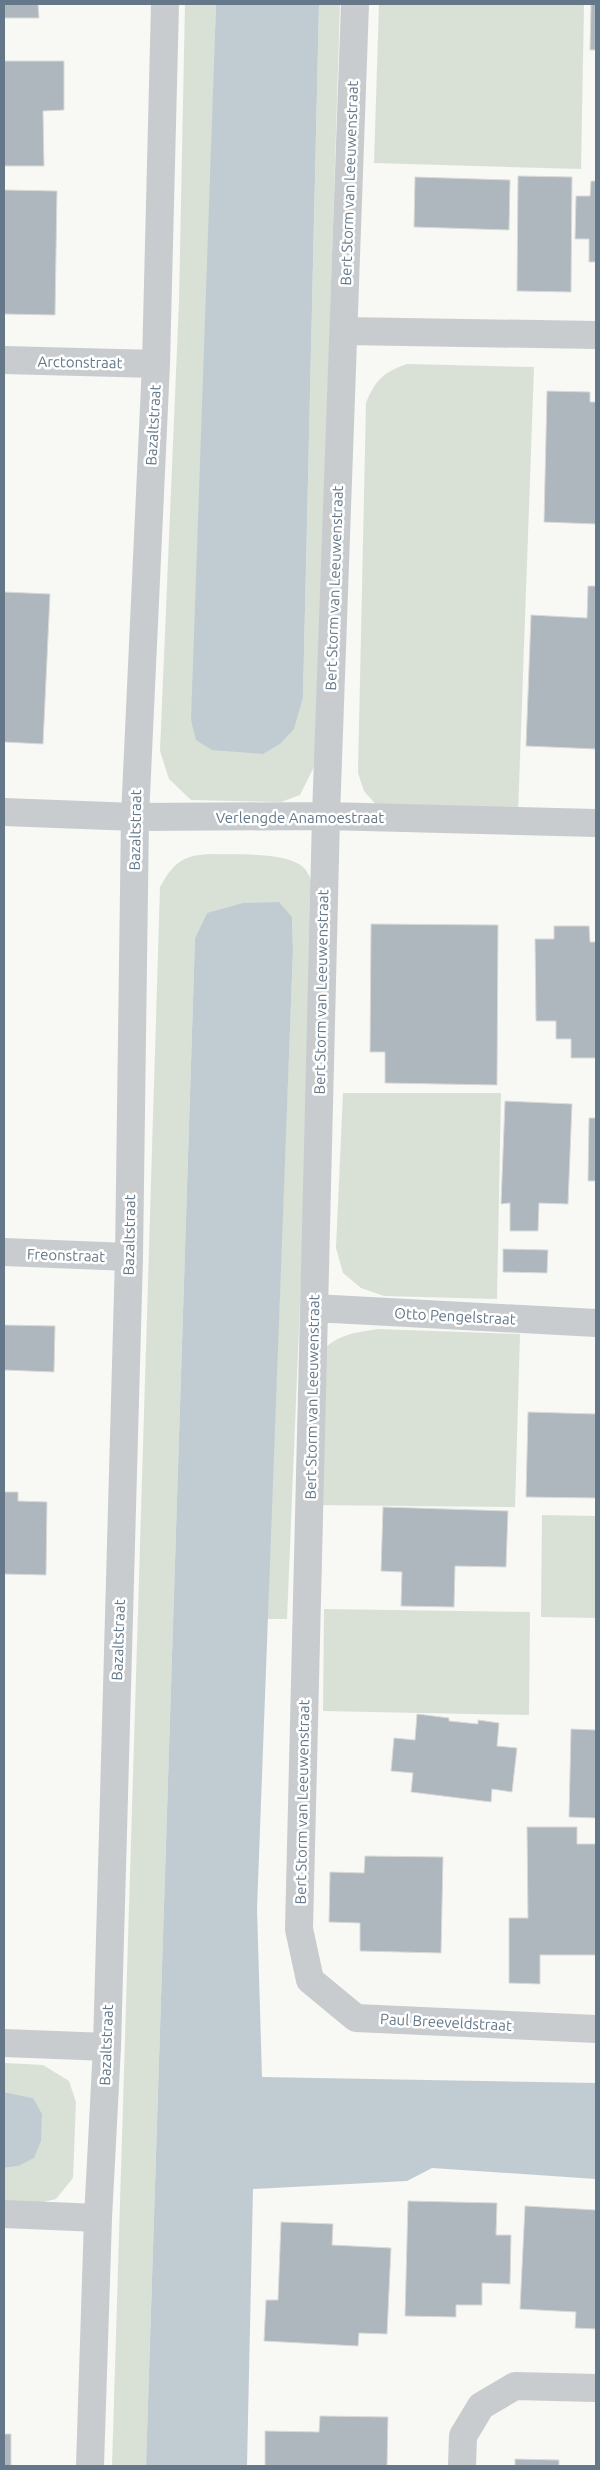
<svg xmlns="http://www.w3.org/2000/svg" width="600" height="2470" viewBox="0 0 600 2470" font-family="Ubuntu,sans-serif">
	<rect width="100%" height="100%" fill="#f8f8f5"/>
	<path fill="#d9e1d6" d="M185 4H216L210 213 303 697 319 4H340L316 763 300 795 281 802 191 800 169 779 160 751 179 301Z
		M379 4H584L581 169 374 163Z
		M407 364 534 367 518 814 379 808 364 791 358 773 366 403C375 381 383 372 407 364Z
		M212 854C234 855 288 851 304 868 315 880 315 901 316 917L287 1619H267L293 950 292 917 207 913 195 938 146 2466H112L160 887C174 862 183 855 212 854Z
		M343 1093H501L497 1299 384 1296 361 1288 343 1273 336 1248Z
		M378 1329 520 1334 515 1507 311 1505 314 1359C335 1335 347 1334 378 1329Z
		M542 1515 596 1516V1618L541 1617Z
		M324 1609 530 1612 529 1715 323 1711Z
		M4 2063 43 2065 69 2081 76 2102 73 2178 56 2199 31 2205 4 2203V2168L18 2166 33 2098 4 2092Z"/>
	<path fill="#c1ccd2" d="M216 4H319L303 697 294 729 280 744 263 754 212 750 196 740 191 720Z
		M279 902 292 917 293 950 257 1909 262 2077 596 2083V2179L432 2168 407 2181 253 2189 247 2466H146L195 938 207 913 243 903Z
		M4 2092 33 2098 42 2114 41 2141 34 2158 18 2166 4 2168Z"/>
	<path fill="#aeb7bd" stroke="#dadad8" d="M4 4H38L39 18H4Z
		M591 4H596V50H590Z
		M4 61H64V110L43 111 44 166H4Z
		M518 176 572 177 571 292 517 291Z
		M415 177 510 180 509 230 414 227Z
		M591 181H596V262H589V239H575L576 196H590Z
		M4 190 57 191 55 315 4 314Z
		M547 391 590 392V402H596V555V524L544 522Z
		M588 586H596V749L526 746 531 615 587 618Z
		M4 592 50 594 43 744 4 742Z
		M371 924 498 925 497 1085 385 1083V1052H370Z
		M554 926H589L590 942H596V1058H571V1039H556V1021H536L535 939H554Z
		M505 1101 572 1104 568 1204 539 1203 538 1231H510V1203L501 1204Z
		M589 1118H596V1181H588Z
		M503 1249 548 1250 547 1273 503 1272Z
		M4 1325 55 1326 54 1372 4 1370Z
		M528 1412 596 1414V1498L526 1497Z
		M4 1492H18V1501L47 1502 46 1575 4 1574Z
		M383 1507 508 1511 506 1567 455 1566 454 1607 401 1606 402 1572 381 1571Z
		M417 1714 449 1718V1721L478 1724V1720L499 1723 497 1746 517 1748 512 1792 492 1789 491 1802 411 1792 413 1773 391 1771 394 1738 415 1740Z
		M571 1729 596 1730V1818L569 1817Z
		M527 1827H577V1844H596V1955H540V1984L509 1983V1918H528Z
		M365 1856 443 1857 441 1953 360 1951V1923L329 1922 330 1872 364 1873Z
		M408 2201 497 2203 496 2235H511L510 2284 482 2283V2305H456V2317L405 2316Z
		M525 2206 596 2210V2329L575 2328 576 2312 520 2309Z
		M281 2222 333 2224 332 2245 391 2248 387 2334 359 2333 358 2346 264 2341 266 2300H278Z
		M320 2416 388 2417 387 2466H265V2431L319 2432Z
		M4 2434H11V2466H4Z
		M515 2459 559 2460V2466H515Z"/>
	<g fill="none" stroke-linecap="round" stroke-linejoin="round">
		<path stroke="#c8cccf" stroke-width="28" d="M165 4 156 364 135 817 326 816 596 823
			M355 4 326 816 299 1929 310 1980 356 2018 596 2029
			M344 331 596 335
			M4 360 156 364
			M4 1252 129 1257
			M314 1308 596 1323
			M4 2043 107 2047
			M4 2214 98 2218
			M462 2466 463 2436 481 2406 515 2386 596 2388"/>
		<path stroke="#c8cccf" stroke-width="28" d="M4 812 135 817 129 1257 107 2047 98 2218 90 2466"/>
	</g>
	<g text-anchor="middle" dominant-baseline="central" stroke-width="5" stroke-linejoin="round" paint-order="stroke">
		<g font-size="15" fill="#647889" stroke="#fff">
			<text transform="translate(349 183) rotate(-88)">Bert Storm van Leeuwenstraat</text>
			<text transform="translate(80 362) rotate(1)">Arctonstraat</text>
			<text transform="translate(153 425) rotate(-87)">Bazaltstraat</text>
			<text transform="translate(334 588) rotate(-88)">Bert Storm van Leeuwenstraat</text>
			<text x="300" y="817">Verlengde Anamoestraat</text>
			<text transform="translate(135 830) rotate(-89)">Bazaltstraat</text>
			<text transform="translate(321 992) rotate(-89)">Bert Storm van Leeuwenstraat</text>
			<text transform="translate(129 1235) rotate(-89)">Bazaltstraat</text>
			<text transform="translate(66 1255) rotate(2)">Freonstraat</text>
			<text transform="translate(455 1316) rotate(3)">Otto Pengelstraat</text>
			<text transform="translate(312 1397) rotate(-89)">Bert Storm van Leeuwenstraat</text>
			<text transform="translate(118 1640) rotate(-88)">Bazaltstraat</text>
			<text transform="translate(302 1802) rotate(-89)">Bert Storm van Leeuwenstraat</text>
			<text transform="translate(446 2022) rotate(3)">Paul Breeveldstraat</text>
			<text transform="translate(106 2045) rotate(-88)">Bazaltstraat</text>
		</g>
	</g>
	<rect width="600" height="2470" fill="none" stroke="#647889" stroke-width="10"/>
</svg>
